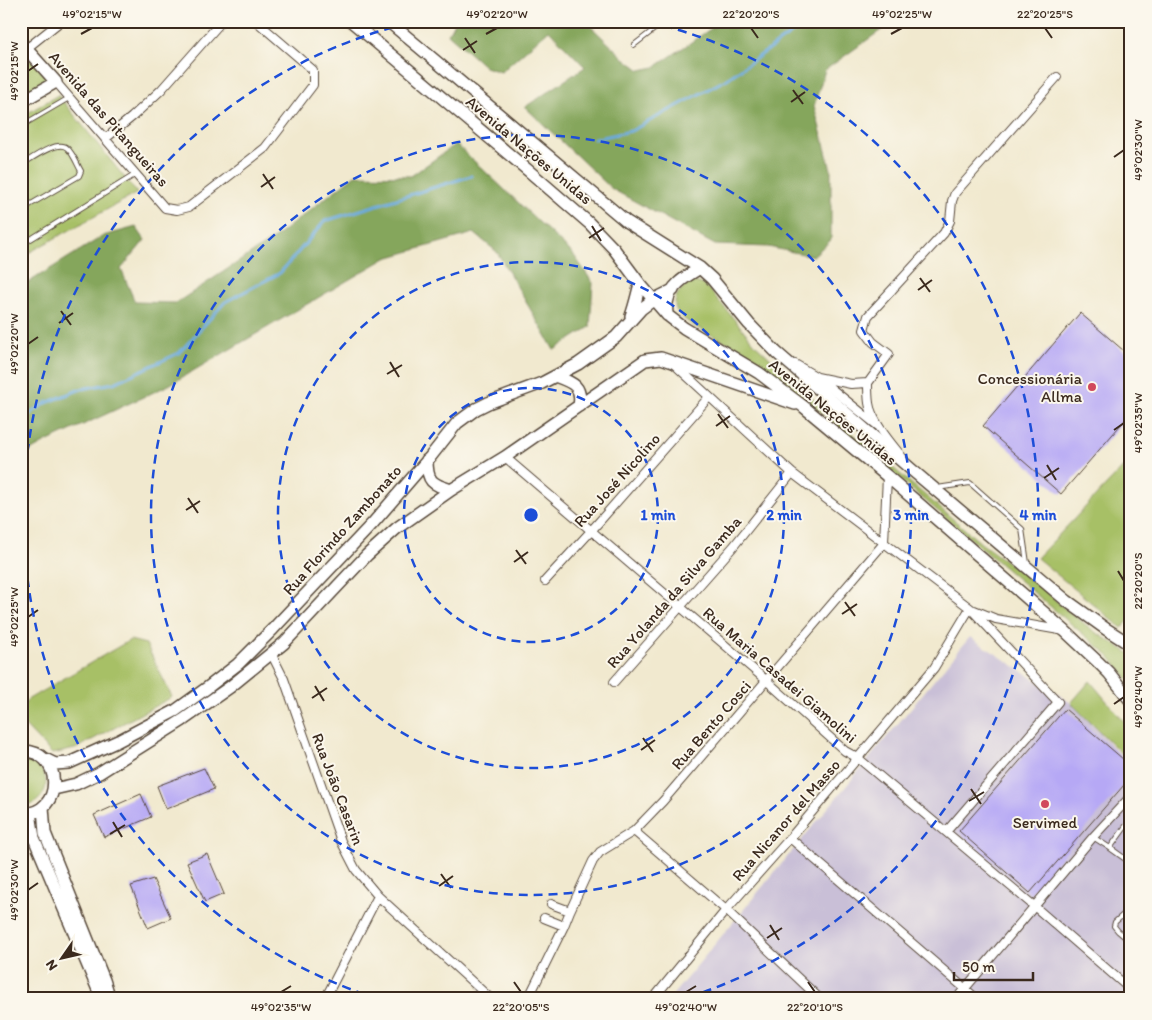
<svg xmlns="http://www.w3.org/2000/svg" width="1152" height="1020" viewBox="0 0 1152 1020" font-family="Itim,sans-serif">
	<rect width="100%" height="100%" fill="#fbf7ec"/>
	<filter id="ink" filterUnits="userSpaceOnUse"><feTurbulence type="fractalNoise" baseFrequency=".02" numOctaves="2"/><feDisplacementMap in="SourceGraphic" scale="10" xChannelSelector="R" yChannelSelector="G"/><feConvolveMatrix kernelMatrix="1 2 1 2 8 2 1 2 1" color-interpolation-filters="sRGB"/></filter>
	<filter id="wash" filterUnits="userSpaceOnUse"><feTurbulence type="fractalNoise" baseFrequency=".0096" numOctaves="4" result="noise"/><feDisplacementMap in="SourceGraphic" scale="20" xChannelSelector="R" yChannelSelector="G"/><feGaussianBlur stdDeviation="1.12" result="paint"/><feColorMatrix in="noise" values="0 0 0 0 0 0 0 0 0 0 0 0 0 0 0 0 0 1.4 0 .05"/><feComposite in="paint" operator="in"/></filter>
	<g filter="url(#wash)">
		<rect width="100%" height="100%" fill="#f1e9cf"/>
		<path fill="#c9bfd7" d="M970 637 1071 703 1131 766V999H673L671 997Z"/>
		<path fill="#a7c066" stroke="#717542" d="M21 48 49 80 21 97Z
			M58 95 137 193 21 257V117Z
			M695 282 702 284 708 288 755 344 825 410 982 544 1043 588 1063 607 1095 632 1131 654V682L1109 656 783 380C767 367 750 354 732 345 717 337 692 327 681 316 667 304 680 284 695 282Z
			M1131 459V618L1122 628 1037 558Z
			M130 640 146 644 172 697 75 749 52 754 21 722V711L27 700Z
			M1090 681 1131 730V763L1071 703Z
			M24 758C54 767 53 801 22 808H21V759Z"/>
		<path fill="#85a65b" stroke="#60683c" d="M455 21H585L624 58 640 70 655 67 722 21H894L825 70 814 106 831 170V240L813 256 768 247 715 245 612 189 525 107 585 67 549 30 501 72 485 67 448 34Z
			M456 144 573 254 593 283 590 327 554 350 497 252 474 233 386 258 169 385 46 442 21 456V287L103 236 136 227 145 240 121 269 135 302 176 303 273 239 355 175 411 176Z"/>
		<g fill="none" stroke-linecap="round" stroke-linejoin="round">
			<path stroke="#6baade" stroke-width="3" d="M594 139 631 131 727 79 809 21
				M21 420 46 403 81 389 114 383 179 353 225 302 280 273 325 221 471 176"/>
		</g>
		<g id="blocks">
			<path fill="#b6a8f5" d="M1080 313 1131 357V413L1061 494 983 426Z
				M1065 709 1131 766V777L1030 893 959 831Z
				M204 768 214 789 166 809 157 786Z
				M141 794 151 817 104 837 94 815Z
				M207 854 224 894 205 902 187 862Z
				M153 879 171 918 148 928 131 886Z"/>
		</g>
	</g>
	<g filter="url(#ink)">
		<use href="#blocks" fill-opacity="0" stroke="#564739" stroke-width="1"/>
		<g fill="none" stroke-linecap="round" stroke-linejoin="round">
			<g stroke="#564739" stroke-width="6">
				<path id="lane" d="M634 45 665 21
					M21 126 69 98
					M21 165C31 159 58 139 67 148 73 153 77 164 81 171L79 176 21 210
					M21 245 136 174
					M937 488 970 483 1022 529 1027 563
					M1093 837 1110 848 1131 819
					M1110 848 1131 863
					M1131 908 1115 922 1114 926 1118 931 1131 942"/>
			</g>
			<g stroke="#564739" stroke-width="10">
				<path id="street" d="M26 49 61 21
					M56 82 165 208 177 210 189 207 265 148 313 85V70L256 21
					M105 139 132 117 161 90 222 21
					M795 364 817 377 878 426
					M675 365 792 473 970 608 1058 702 946 832
					M817 377 851 384 868 383C868 389 868 396 869 403 871 420 891 443 902 457
					M868 383 889 354 873 342 864 330 868 316 944 233 950 221 952 201 955 193 1057 77
					M505 457 767 681 845 751 858 758 1034 906 1131 990
					M545 581 591 531 709 397
					M974 610 996 619 1065 631
					M272 655 284 679 341 841 356 870 378 896 491 999
					M614 682 733 547 792 473
					M634 831 726 910 820 999
					M790 838 977 999
					M551 904 570 911
					M544 918 564 926
					M325 999 378 896
					M528 999 564 926 570 911 593 861 600 852 634 831 663 801 884 543 887 476
					M653 999 726 910 790 838 934 668 970 608
					M956 999 1093 837 1131 796"/>
			</g>
			<g stroke="#564739" stroke-width="14">
				<path id="secondary" d="M351 21 530 172 589 223 614 249 640 284 667 315 684 328 759 373 804 407 887 476 1065 631 1098 662 1109 673 1131 701
					M365 21H367
					M388 21 627 222 700 268 712 279 749 324 777 353 912 470 1067 601 1106 629 1131 645
					M21 43 56 82 21 102
					M667 315C667 311 666 307 667 303 670 285 687 276 700 268
					M631 316C635 305 637 295 640 284
					M555 376C571 382 583 385 579 406
					M427 460C427 482 432 484 451 490
					M21 751C63 748 66 815 21 814
					M45 759 55 764 69 763 118 741 175 711 207 688 238 664 273 629 373 523 431 456 457 423 476 409 488 403 542 383 578 364 616 337 641 309 653 300 673 290
					M54 789 76 784 99 773 183 720 230 687 284 643 367 555 397 528 451 490 505 457 645 360 661 358 795 404
					M43 807 45 833 104 980 110 999
					M30 813 34 838 99 992 100 999"/>
			</g>
			<use href="#lane" stroke="#fff" stroke-width="4"/>
			<use href="#street" stroke="#fff" stroke-width="8"/>
			<use href="#secondary" stroke="#fff" stroke-width="11"/>
		</g>
	</g>
	<path fill="none" stroke="#3b2a1e" stroke-width="2" d="M751 28 758 38M1045 28 1052 38M81 34 92 28M486 34 497 28M891 34 902 28M465 38 475 53M463 50 477 41M28 71 38 64M793 90 803 104M791 102 805 92M1114 157 1124 150M263 174 273 189M261 187 275 177M592 226 601 241M589 238 604 228M920 278 930 292M918 290 932 280M61 311 71 325M59 323 73 313M28 344 38 337M390 362 399 377M387 374 402 365M718 414 728 428M716 426 730 416M1114 430 1124 423M1047 465 1056 480M1044 478 1059 468M188 498 198 513M186 510 200 501M516 550 526 564M514 562 528 552M1118 571 1124 581M845 602 855 616M842 614 857 604M28 617 38 610M315 686 324 701M312 698 327 688M1114 704 1124 697M643 738 653 752M641 750 655 740M971 789 981 804M969 801 984 792M113 822 122 837M110 834 125 825M441 874 451 888M439 886 453 876M28 890 38 883M770 925 779 940M767 938 782 928M514 982 521 992M808 982 815 992M281 992 291 986M686 992 696 986"/>
	<g fill="none" stroke="#1d4ed8" stroke-width="2.5" stroke-dasharray="9 6">
		<circle cx="531" cy="515" r="127"/>
		<circle cx="531" cy="515" r="253"/>
		<circle cx="531" cy="515" r="380"/>
		<path d="M379 999A507 507 0 0 1 413 22M649 22A507 507 0 0 1 683 999"/>
	</g>
	<g fill="#d1495b" stroke="#fbf7ec" stroke-width="2">
		<circle cx="1092" cy="387" r="5"/>
		<circle cx="1045" cy="804" r="5"/>
	</g>
	<g text-anchor="middle" dominant-baseline="central" stroke-width="4" stroke-linejoin="round" paint-order="stroke">
		<g font-size="16" fill="#3b2a1e" stroke="#fbf7ec">
			<text transform="translate(109 119) rotate(49)">Avenida das Pitangueiras</text>
			<text transform="translate(529 150) rotate(40)">Avenida Nações Unidas</text>
			<text transform="translate(833 412) rotate(39)">Avenida Nações Unidas</text>
			<text transform="translate(617 480) rotate(-48)">Rua José Nicolino</text>
			<text transform="translate(342 530) rotate(-48)">Rua Florindo Zambonato</text>
			<text transform="translate(674 592) rotate(-49)">Rua Yolanda da Silva Gamba</text>
			<text transform="translate(780 675) rotate(41)">Rua Maria Casadei Giamolini</text>
			<text transform="translate(711 725) rotate(-49)">Rua Bento Cosci</text>
			<text transform="translate(338 789) rotate(69)">Rua João Casarin</text>
			<text transform="translate(786 820) rotate(-49)">Rua Nicanor del Masso</text>
		</g>
		<g font-size="16" fill="#3b2a1e" stroke="#fbf7ec" text-anchor="end">
			<text x="1082" y="378">Concessionária<tspan x="1082" dy="18">Allma</tspan></text>
			<text x="1045" y="822" text-anchor="middle">Servimed</text>
		</g>
	</g>
	<circle cx="531" cy="515" r="8" fill="#1d4ed8" stroke="#fbf7ec" stroke-width="2.5"/>
	<g font-size="15" text-anchor="middle" font-weight="bold" fill="#1d4ed8" stroke="#fbf7ec" stroke-width="4" stroke-linejoin="round" paint-order="stroke">
		<text x="658" y="520">1 min</text>
		<text x="784" y="520">2 min</text>
		<text x="911" y="520">3 min</text>
		<text x="1038" y="520">4 min</text>
	</g>
	<rect width="1152" height="1020" fill="none" stroke="#fbf7ec" stroke-width="55"/>
	<g transform="translate(62 958) rotate(236)" stroke="#fbf7ec" stroke-width="4" paint-order="stroke">
	<path d="M0-4L9 19L0 12L-9 19Z" fill="#3b2a1e"/>
	<text y="-8" font-size="14" font-weight="bold" text-anchor="middle" fill="#3b2a1e">N</text>
	</g>
	<path d="M954 972v8h79v-8" fill="none" stroke="#3b2a1e" stroke-width="2.5"/>
	<text x="962" y="972" font-size="15" fill="#3b2a1e" stroke="#fbf7ec" stroke-width="4" paint-order="stroke">50 m</text>
	<rect x="28" y="28" width="1096" height="964" fill="none" stroke="#3b2a1e" stroke-width="2"/>
	<g font-size="12" text-anchor="middle" fill="#3b2a1e">
		<text x="92" y="18">49°02'15"W</text>
		<text x="497" y="18">49°02'20"W</text>
		<text x="751" y="18">22°20'20"S</text>
		<text x="902" y="18">49°02'25"W</text>
		<text x="1045" y="18">22°20'25"S</text>
		<text transform="translate(14 71) rotate(-90)" y="4">49°02'15"W</text>
		<text transform="translate(1138 150) rotate(-90)" y="4">49°02'30"W</text>
		<text transform="translate(14 344) rotate(-90)" y="4">49°02'20"W</text>
		<text transform="translate(1138 423) rotate(-90)" y="4">49°02'35"W</text>
		<text transform="translate(1138 581) rotate(-90)" y="4">22°20'20"S</text>
		<text transform="translate(14 617) rotate(-90)" y="4">49°02'25"W</text>
		<text transform="translate(1138 697) rotate(-90)" y="4">49°02'40"W</text>
		<text transform="translate(14 890) rotate(-90)" y="4">49°02'30"W</text>
		<text x="281" y="1011">49°02'35"W</text>
		<text x="521" y="1011">22°20'05"S</text>
		<text x="686" y="1011">49°02'40"W</text>
		<text x="815" y="1011">22°20'10"S</text>
	</g>
</svg>
